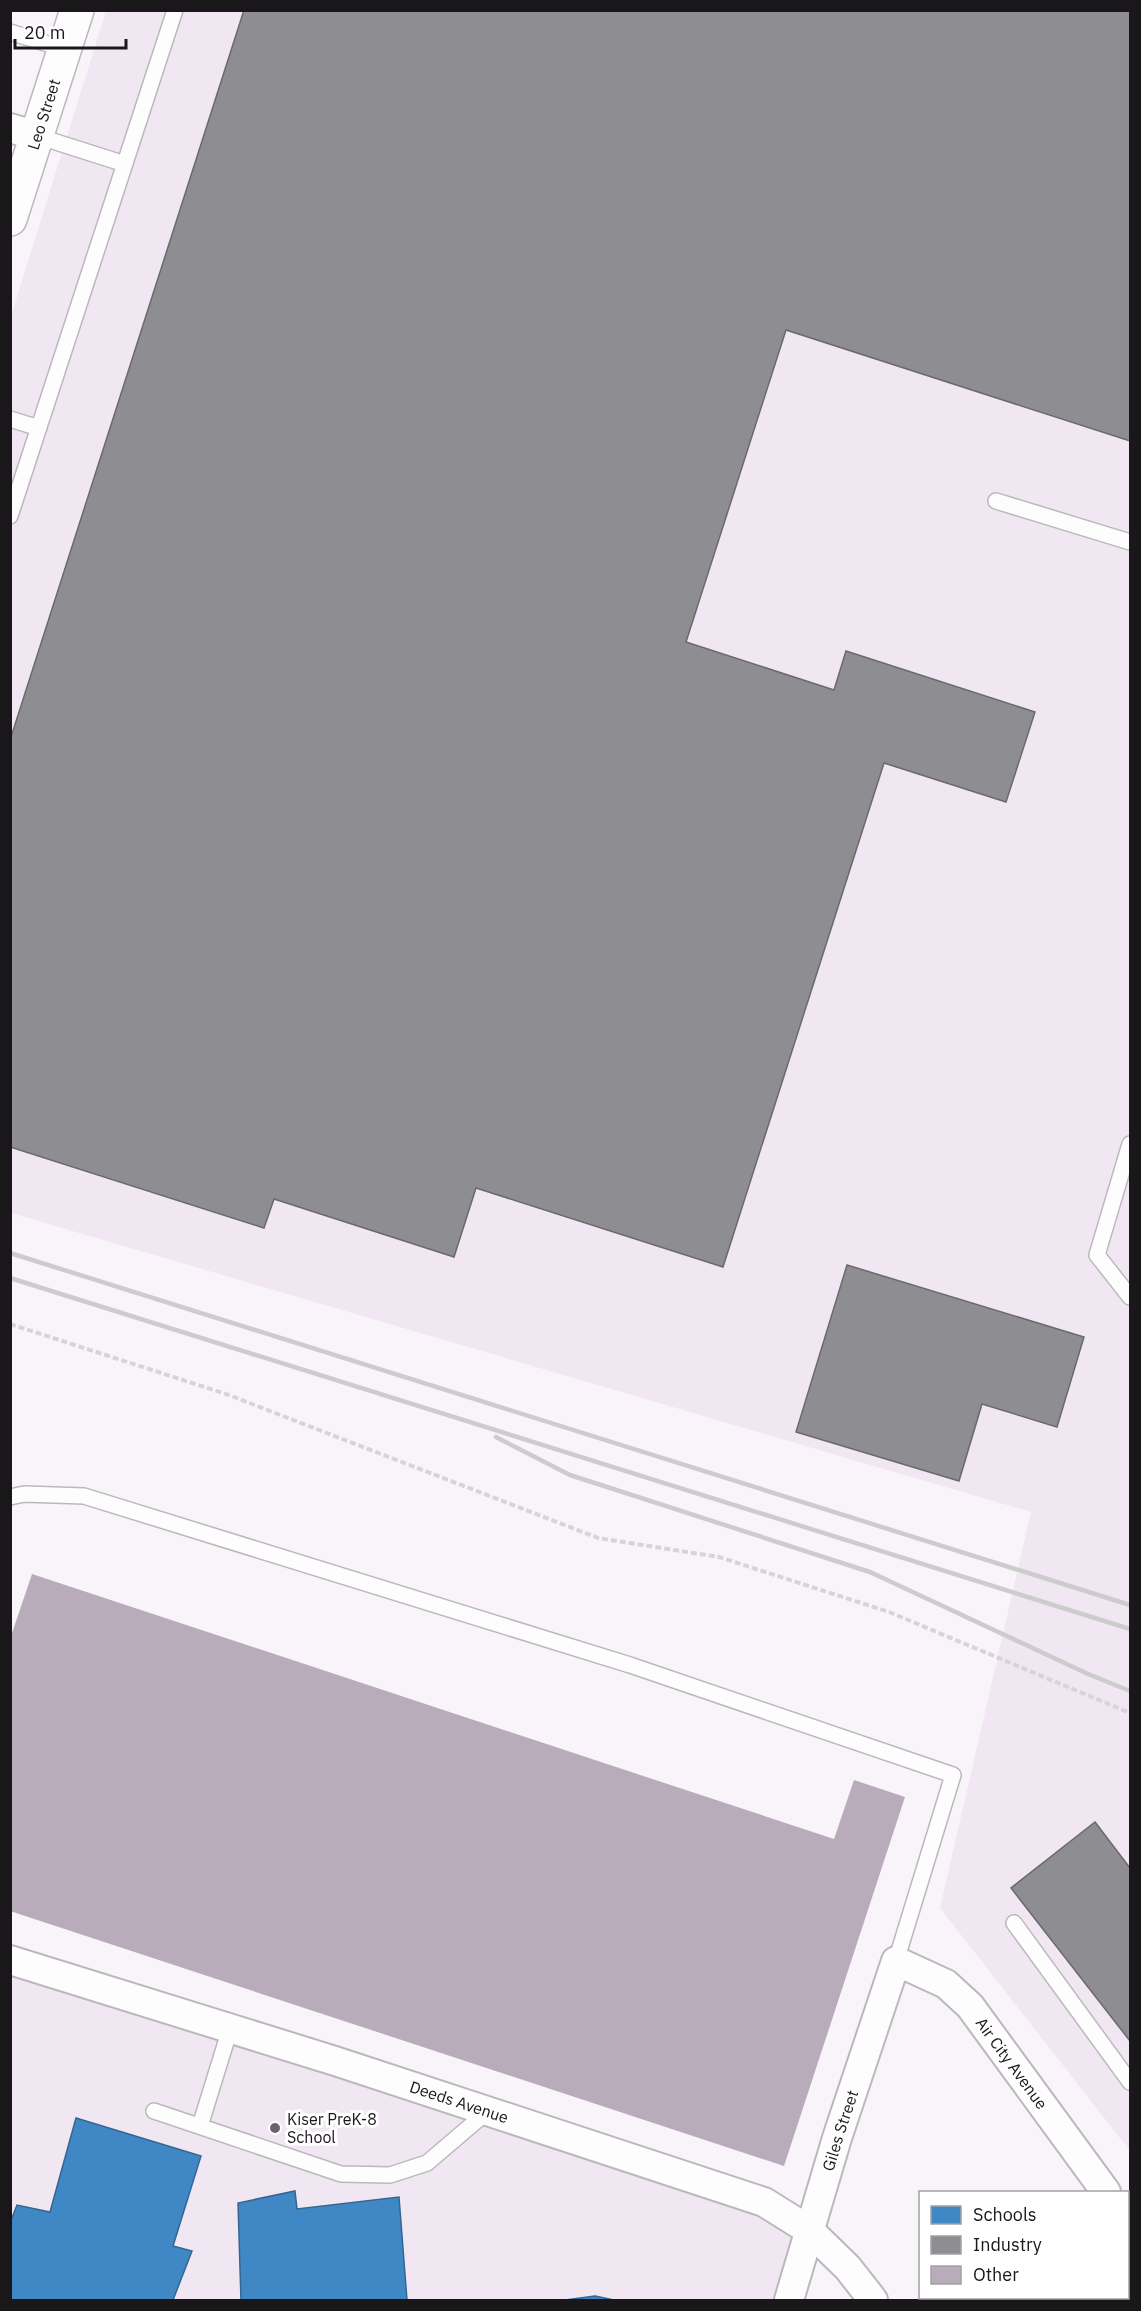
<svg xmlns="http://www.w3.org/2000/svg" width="1141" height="2311" viewBox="0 0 1141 2311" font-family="'IBM Plex Sans',sans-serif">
	<rect width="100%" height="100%" fill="#f9f4fa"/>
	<path fill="#f1e7f2" d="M106 11H1130V2151L940 1908 1031 1512 11 1213V316Z
		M10 1960 809 2230 789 2300H11Z"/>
	<path fill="#3f88c5" stroke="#346692" stroke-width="1.5" d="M76 2118 201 2156 173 2246 192 2251 173 2300H10V2223L17 2205 50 2212Z
		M295 2191 297 2209 399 2197 407 2300H241L238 2203Z
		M595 2296 614 2300H565Z"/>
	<path fill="#8d8d92" stroke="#6a6a6e" stroke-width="1.5" d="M244 10H1130V441L786 330 686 642 834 690 846 651 1035 712 1006 802 884 763 723 1267 476 1188 454 1257 274 1199 264 1228 10 1147V740Z
		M847 1265 1084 1337 1057 1427 982 1404 959 1481 796 1432Z
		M1095 1822 1130 1868V2041L1011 1888Z"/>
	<path fill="#b8acba" d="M32 1574 834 1839 854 1780 905 1797 784 2166 10 1911V1639Z"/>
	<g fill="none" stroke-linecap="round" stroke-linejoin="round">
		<g stroke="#bbb8bc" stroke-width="18">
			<path id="service" d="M10 32 64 49
				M37 136 125 164
				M10 419 39 428
				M996 501 1130 542
				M10 516 175 10
				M1130 1144 1097 1255 1130 1297
				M10 1497 24 1494 84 1496 630 1665 953 1775 896 1961
				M1014 1923 1130 2082
				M154 2111 341 2174 390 2175 427 2163 488 2111
				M200 2126 230 2029"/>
		</g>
		<g stroke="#bbb8bc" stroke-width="32">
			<g id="minor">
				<path d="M10 128 37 136"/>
				<path id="s1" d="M10 1960 335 2061 764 2202 809 2230 848 2268 873 2300"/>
				<path d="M1128 2221 1130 2225"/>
				<path id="s2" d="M789 2300 837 2138 896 1961 946 1984 970 2006 1106 2192"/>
			</g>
		</g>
		<g stroke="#bbb8bc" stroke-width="36">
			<g id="tertiary">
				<path id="s3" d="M10 219 77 10"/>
			</g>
		</g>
		<path stroke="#d6d5d6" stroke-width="4" stroke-dasharray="6 3" stroke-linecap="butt" d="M10 1324 226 1394 598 1538 719 1557 889 1612 1130 1713"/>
		<use href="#service" stroke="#fefdfe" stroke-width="15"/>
		<use href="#minor" stroke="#fefdfe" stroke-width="28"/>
		<use href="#tertiary" stroke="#fefdfe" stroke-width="33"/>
		<path stroke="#cdcccd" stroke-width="4.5" d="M10 1253 1130 1605
			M10 1278 1130 1629
			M496 1437 570 1475 870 1572 1088 1674 1130 1691"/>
	</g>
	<circle fill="#686468" stroke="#fff" stroke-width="2" cx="275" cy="2128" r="6"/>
	<g text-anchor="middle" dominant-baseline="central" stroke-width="6" stroke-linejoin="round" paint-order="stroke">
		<g font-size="16" fill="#1a171a" stroke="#fff">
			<text stroke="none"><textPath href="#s3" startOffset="110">Leo Street</textPath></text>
			<text stroke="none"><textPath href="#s2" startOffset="514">Air City Avenue</textPath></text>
			<text stroke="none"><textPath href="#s1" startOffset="471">Deeds Avenue</textPath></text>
			<text stroke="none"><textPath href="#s2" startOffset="177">Giles Street</textPath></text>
		</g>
		<g font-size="16" fill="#1a171a" stroke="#fff" text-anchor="start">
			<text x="287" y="2119">Kiser PreK-8<tspan x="287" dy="18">School</tspan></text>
		</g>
	</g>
	<rect width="1141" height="2311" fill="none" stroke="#1a171a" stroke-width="24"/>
	<rect x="919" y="2191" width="210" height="108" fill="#ffffff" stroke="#a3a2a3" stroke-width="1.5"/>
	<rect x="931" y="2206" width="30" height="18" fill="#3f88c5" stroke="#a3a2a3" stroke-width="1.5"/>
	<text x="973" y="2221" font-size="18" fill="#1a171a">Schools</text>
	<rect x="931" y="2236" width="30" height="18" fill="#8d8d92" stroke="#a3a2a3" stroke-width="1.5"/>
	<text x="973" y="2251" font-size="18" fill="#1a171a">Industry</text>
	<rect x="931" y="2266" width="30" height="18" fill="#b8acba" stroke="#a3a2a3" stroke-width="1.5"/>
	<text x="973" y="2281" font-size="18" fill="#1a171a">Other</text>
	<path d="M15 39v9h111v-9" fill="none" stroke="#1a171a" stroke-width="3"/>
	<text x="24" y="39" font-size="18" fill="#1a171a" stroke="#ffffff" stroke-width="4.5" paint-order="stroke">20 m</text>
</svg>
